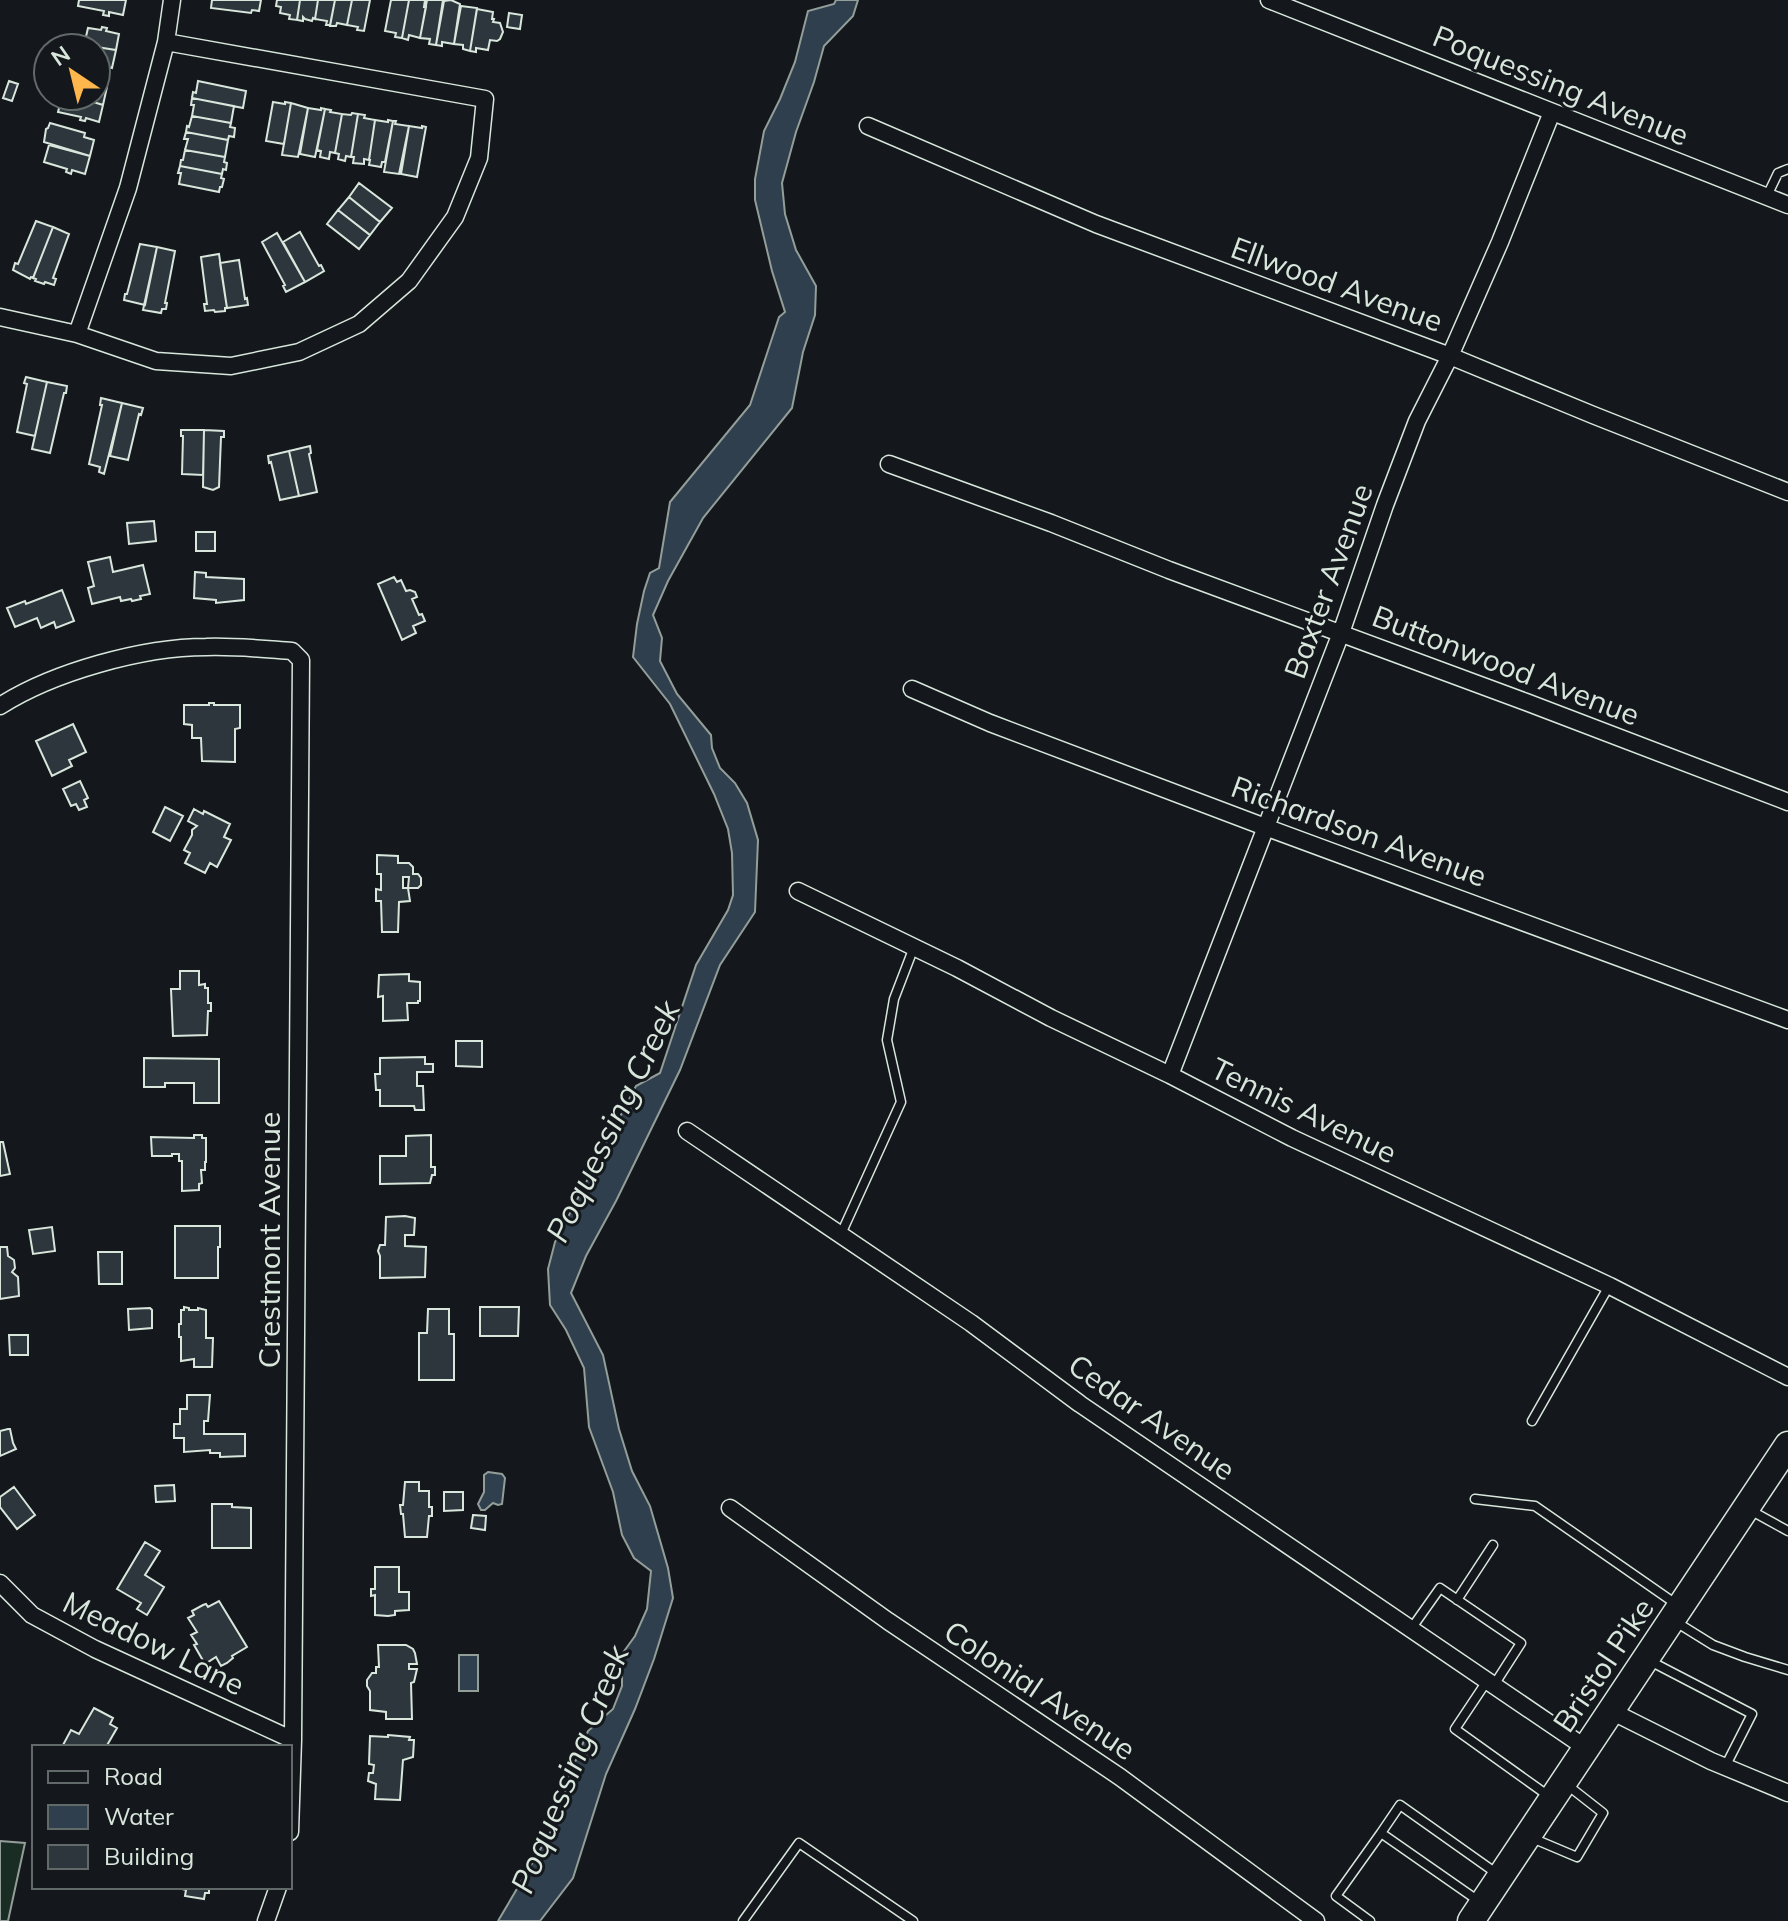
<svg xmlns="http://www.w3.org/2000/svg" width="1788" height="1921" viewBox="0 0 1788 1921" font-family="Mulish,sans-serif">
	<rect width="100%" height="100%" fill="#14181c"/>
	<path fill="#1a2d24" stroke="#939e99" stroke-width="2" d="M0 1841 25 1843 8 1921H0Z"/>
	<path fill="#2f3f4d" stroke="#939e99" stroke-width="2" d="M836 0H858L853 16 824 46 814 82 796 132 782 183 785 214 796 250 816 286 815 315 803 352 792 408 703 518 668 581 653 615 662 638 660 661 677 694 711 735 712 748 720 768 735 783 747 803 758 840 755 912 720 965 680 1070 616 1201 586 1256 571 1293 603 1355 619 1429 632 1471 650 1506 668 1568 673 1598 654 1659 635 1709 606 1774 573 1878 540 1921H498L557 1821 570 1774 588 1731 613 1709 622 1686V1654L635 1636 647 1609 651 1571 634 1558 622 1535 613 1492 589 1427 584 1368 566 1330 550 1305 548 1269 555 1242 636 1086 660 1073 696 965 728 910 733 895 732 853 728 829 714 794 670 704 633 657 637 624 644 591 650 573 659 568 670 502 750 405 779 317 785 312 772 271 755 200V179L764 131 780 99 795 62 808 11 834 4Z
		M488 1472 502 1474 505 1478 502 1504 498 1505 493 1503 485 1510H481L478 1504 484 1492V1475Z
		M459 1655H478V1691H459Z"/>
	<path fill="#2c363c" stroke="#d8e6dc" stroke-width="2" d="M79 0H126L123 15 109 12V16L103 15 104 11 78 6Z
		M212 0H261L259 11 252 10 251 13 211 8Z
		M277 0H300L297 20 289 19 290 15 280 13 281 7 276 6Z
		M300 0H318L315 19 313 18 312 21 305 19 303 17V21L297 20Z
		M318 0H335L330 25H326L327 21 315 19Z
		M335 0H352L347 25 337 23 336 26H330Z
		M352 0H370L364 31 357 30 358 27 347 25Z
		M391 0H409L402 38 395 37 396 33 385 31Z
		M409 0H425L424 7H426L420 38 409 35 408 40 402 38Z
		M427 0H443L436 45 429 44 430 39 420 38Z
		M451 0 460 4 454 44 442 42V46L436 45 444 1Z
		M461 6 477 8 470 51 463 49V45L454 44Z
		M477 9 493 12 492 19H494L493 22 500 23 503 32 500 39 497 41 490 40 488 50 476 48V52L470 51Z
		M509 13 522 15 520 29 507 27Z
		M102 27 107 28 106 31 119 34 116 50 84 45 88 28 101 30Z
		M84 45 116 50 112 68 99 65 98 68H96V48H84Z
		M9 81 18 84 12 101 3 98Z
		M198 81 246 91 243 108 192 98 193 92 196 93Z
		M96 84 107 87 103 105 74 96H96Z
		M62 96H74L103 105 99 122 86 118 85 121 80 120 81 117 58 112Z
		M192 98 234 106 231 123 192 116 194 105H191Z
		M273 102 285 104V102L291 103 284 144 266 141Z
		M291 103 308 108 298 157 282 155Z
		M308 108 321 110V108L325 109 315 157 300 154Z
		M325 109 331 110 330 112 342 114 335 153 330 152 329 159 320 157 321 151 317 150Z
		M352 113 358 114 351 157 346 156 345 161 338 159 339 154 335 153 342 114 351 115Z
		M358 114 365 115 364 118 375 120 369 160 364 159V164L353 163 354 157H351Z
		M192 116 231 123 230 127 235 128 234 137 229 136 228 140 186 132 187 126 189 127Z
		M375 120 388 122V120L393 121 385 162H382L381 167 369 165 370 160H369Z
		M393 121H396L395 124 409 126 399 174 384 172Z
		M50 123 85 133 84 137 94 140 90 156 44 142 46 129 48 128Z
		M409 126 422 128V126L426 127 417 177 401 174Z
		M186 132 228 140 225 157 185 150 188 139H184Z
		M49 145 90 156 85 174 72 170 71 174 66 172 67 169 44 162Z
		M185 150 225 157 224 162 227 163 226 170 223 169 222 174 180 166 181 160H183Z
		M180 166 222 174 221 178 224 179 222 187H220L219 192 179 184 181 173H178Z
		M359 183 392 208 380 222 349 197Z
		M349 197 380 222 370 235 338 210Z
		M338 210 370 235 359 249 327 224Z
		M36 221 53 227 33 278 31 277 30 279 13 270 15 263 18 264Z
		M53 227 69 234 53 278 56 279 54 285 45 282 44 284 35 281 36 279 33 278Z
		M300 232 319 266 321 265 324 271 305 282 283 242Z
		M277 233 305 282 286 292 283 286 285 285 262 242Z
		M140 244 157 247 145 305 124 300 125 294H127Z
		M157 247 175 251 165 303H167L166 309H162L161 313 143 310Z
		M219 254 227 308H225V311L215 312 214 310 205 311 204 304H207L201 257Z
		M239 260 245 299 247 298 248 305 227 308 220 263Z
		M26 377 47 382 35 436 17 432 27 384 24 383Z
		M47 382 67 386 66 393H64L50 453 32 449Z
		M101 398 122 403 104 474 99 472 100 467 89 464 102 405H100Z
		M122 403 143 408 141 415 139 414 128 460 110 456Z
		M181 430H204L203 475 182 474 183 436H181Z
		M204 430 224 431V437H221L219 487 213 490 203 487Z
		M310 446 311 453 309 454 317 492 299 496 289 451Z
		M289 451 299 496 280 500 271 462 269 463 268 456Z
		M154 521 156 541 129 544 127 523Z
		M196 532H215V551H196Z
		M110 557 113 572 143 565 150 594 140 596 141 599 132 601 131 599 121 601 120 597 92 604 88 588 94 586 88 562Z
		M195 572 206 573V577L244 579V600L216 603V600L194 598Z
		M394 577 397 582 401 580 406 591 410 590 415 592 417 597 412 599 419 615 422 614 425 621 413 626 416 633 402 640 378 584Z
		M62 590 74 621 56 628 54 622 41 628 37 618 15 627 7 608 25 601 26 604Z
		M209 703H214V705H240V728L235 729V762L202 761 201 738H192V725L184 724V705H209Z
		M73 724 86 752 69 760 72 766 52 776 36 741Z
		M80 781 88 798 84 800 87 807 79 810 76 804 71 806 63 789Z
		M165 807 183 816 170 841 153 832Z
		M194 809 203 814 204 811 230 824 224 837 231 840 217 867 210 863 205 873 185 863 190 853 184 850 192 835V830L197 826 188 821Z
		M377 855 398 856V863H409L413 867V874H418L421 878V885L418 888H408L409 877H403V888H408L410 901 399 902 398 932H382L381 901H376V889L381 890V874H377Z
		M180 971H199V985L205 984V988H208V1003H211V1011H208L207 1035 173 1036 171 989H180Z
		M409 974V981L420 982V1001H418V1003H407L408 1020 383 1021V996L378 997 379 975Z
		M456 1041H482V1067L456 1066Z
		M425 1057V1064H433V1072H417V1086H423L424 1110H415L414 1106H380V1090H376L375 1074H380V1058Z
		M144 1058 219 1059V1103H194V1083H165V1087H144Z
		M194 1135H202V1138H206V1162H205V1170H201L202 1183 199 1184V1190L182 1191V1161H179V1154H172V1156H152L151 1137 194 1138Z
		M431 1135V1167H435V1175H432L430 1183 380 1184V1156H406V1136Z
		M0 1142H3L10 1174 0 1176Z
		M405 1216 415 1218 414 1235H405V1246L426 1247 425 1277 380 1278V1256L378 1251 380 1245H385L386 1217Z
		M175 1226H220V1247H218V1278H175Z
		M52 1227 55 1251 33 1254 29 1230Z
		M0 1247H7L8 1256 14 1260 15 1268 12 1272 18 1277 19 1296 0 1299Z
		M98 1252H122V1284H99Z
		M184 1307 189 1308V1310H198V1308L206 1310V1338H213L212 1367H194V1359L181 1361V1337H179V1324H181V1310H184Z
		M480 1307H519L518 1336H480Z
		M150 1308 152 1310V1328L129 1330 128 1309Z
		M428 1309H449V1334H454V1380H419V1333H427Z
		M9 1335H28V1355H10Z
		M187 1395H210L208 1421H204V1434H245V1456L220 1457V1453H210V1450L184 1452V1438H174V1424H180V1409H187Z
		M8 1429H10L13 1443 16 1449 0 1456V1431Z
		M405 1482H419V1491H429V1507H432V1516H429L427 1537H405L403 1514H401L400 1505H403Z
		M174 1485 175 1501 156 1502 155 1486Z
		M14 1487 35 1515 17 1529 0 1507V1497Z
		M444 1492H463V1510L444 1511Z
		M212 1504H232V1507L251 1508V1548H212Z
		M473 1515 486 1516 485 1530 471 1528Z
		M145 1542 160 1551 145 1575 164 1587 147 1615 137 1609 141 1603 117 1589Z
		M375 1567H399V1592H409V1610L395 1611V1615L388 1616 375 1615V1595L371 1596V1589H375Z
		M219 1601 247 1647 232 1656 233 1658 227 1663 221 1666 216 1657 205 1664 194 1645 197 1644 191 1635 197 1632 188 1618 194 1615 192 1611 203 1605 206 1604 208 1607Z
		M378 1645H406L413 1649 415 1653 417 1664H409V1669H417L414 1682 411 1683 412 1719H386V1712L370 1710V1691L367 1686V1680L372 1673H376V1667H379Z
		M94 1708 113 1718 110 1724 117 1728 106 1747H67L63 1745 71 1730 79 1734Z
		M388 1735 410 1737 409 1740H414L413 1757 403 1760 400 1800 375 1799 376 1784 368 1781 369 1773H373L374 1765 369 1764 370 1736 388 1737Z
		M182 1887H209V1893H205L204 1899 185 1896 186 1890 182 1889Z"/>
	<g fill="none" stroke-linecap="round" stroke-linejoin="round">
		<g stroke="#d8e6dc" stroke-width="11">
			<path id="lane" d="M1767 196 1778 173 1788 169
				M841 1234 901 1102 887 1040 894 999 914 947
				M1532 1421 1609 1286
				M1475 1499 1535 1506 1676 1604
				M1750 1510 1788 1531
				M1457 1600 1493 1545
				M1676 1622 1713 1645 1745 1657 1788 1670
				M1411 1629 1440 1588 1521 1643 1494 1685
				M1650 1661 1752 1714 1725 1767
				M1487 1681 1455 1729 1550 1797
				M1381 1833 1400 1805 1496 1873
				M1532 1838 1577 1857 1603 1813 1566 1784
				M743 1921 799 1843 913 1921
				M1370 1921 1336 1896 1381 1833 1480 1902"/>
		</g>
		<g stroke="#d8e6dc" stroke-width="19">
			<path id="street" d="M1269 0 1788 205
				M868 126 1096 224 1450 356 1593 415 1788 492
				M0 317 77 334 156 361 231 366 299 352 359 324 409 281 455 217 479 158 485 99 166 42
				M77 334 128 188 166 42 172 0
				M889 464 1051 523 1169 570 1526 702 1788 802
				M912 689 990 723 1265 827 1788 1020
				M0 706C53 672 143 647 206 647 235 646 264 649 292 651L301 660 293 1740 290 1832
				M798 891 957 968 1051 1018 1170 1075 1292 1138 1610 1286 1788 1377
				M1170 1075 1341 633 1385 505 1417 421 1450 356 1500 242 1552 112
				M687 1131 971 1323 1080 1404 1586 1748
				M730 1508 888 1621 1120 1777 1316 1921
				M0 1583 32 1615 95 1649 293 1740
				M1611 1711 1711 1761 1788 1793
				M266 1921 278 1887"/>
		</g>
		<g stroke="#d8e6dc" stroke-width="29">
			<path id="primary" d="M1471 1921 1788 1445"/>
		</g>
		<use href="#lane" stroke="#14181c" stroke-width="8"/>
		<use href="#street" stroke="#14181c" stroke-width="16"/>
		<use href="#primary" stroke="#14181c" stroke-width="26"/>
	</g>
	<g text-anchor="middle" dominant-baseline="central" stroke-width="6" stroke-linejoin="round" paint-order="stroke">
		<g font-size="30" fill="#d8e6dc" stroke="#14181c">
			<text transform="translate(1561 85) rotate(22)">Poquessing Avenue</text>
			<text transform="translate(1337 284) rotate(20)">Ellwood Avenue</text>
			<text transform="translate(1328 581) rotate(-70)">Baxter Avenue</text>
			<text transform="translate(1506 665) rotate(21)">Buttonwood Avenue</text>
			<text transform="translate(1359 831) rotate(20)">Richardson Avenue</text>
			<text transform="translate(1304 1110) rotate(26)">Tennis Avenue</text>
			<text transform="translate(269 1240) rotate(-90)">Crestmont Avenue</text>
			<text transform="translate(1152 1417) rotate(35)">Cedar Avenue</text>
			<text transform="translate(154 1643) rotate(26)">Meadow Lane</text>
			<text transform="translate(1603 1665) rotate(-56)">Bristol Pike</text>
			<text transform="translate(1040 1690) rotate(34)">Colonial Avenue</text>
		</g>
		<g font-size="32" font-style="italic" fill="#d8e6dc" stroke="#14181c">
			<text transform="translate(612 1121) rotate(-64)">Poquessing Creek</text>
			<text transform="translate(569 1769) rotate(-68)">Poquessing Creek</text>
		</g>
	</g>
	<rect x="32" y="1745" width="260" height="144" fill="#14181c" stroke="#626a69" stroke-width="2"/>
	<rect x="48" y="1771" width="40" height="12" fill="#14181c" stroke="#626a69" stroke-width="2"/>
	<text x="104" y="1785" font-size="24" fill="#d8e6dc">Road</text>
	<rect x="48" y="1805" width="40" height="24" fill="#2f3f4d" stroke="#626a69" stroke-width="2"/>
	<text x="104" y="1825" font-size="24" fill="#d8e6dc">Water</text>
	<rect x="48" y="1845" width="40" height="24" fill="#2c363c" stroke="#626a69" stroke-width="2"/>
	<text x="104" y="1865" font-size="24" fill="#d8e6dc">Building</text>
	<g transform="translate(72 72) rotate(325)"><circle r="38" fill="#14181c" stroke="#626a69" stroke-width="2"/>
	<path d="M0-6L14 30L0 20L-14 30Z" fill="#ffb74d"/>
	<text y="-12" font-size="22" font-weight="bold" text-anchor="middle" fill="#d8e6dc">N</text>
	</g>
</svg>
